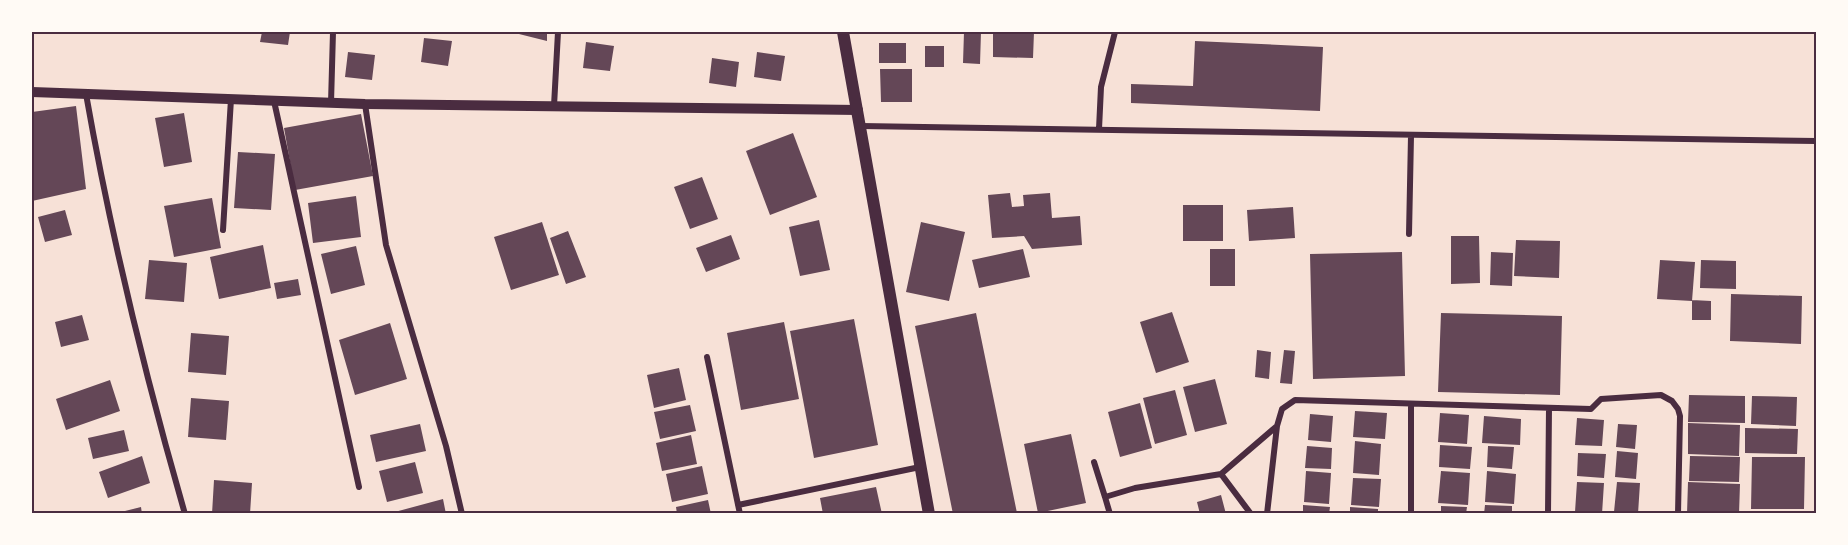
<svg xmlns="http://www.w3.org/2000/svg" width="1848" height="545" viewBox="0 0 1848 545" font-family="'Varela Round',sans-serif">
	<rect width="100%" height="100%" fill="#f7e1d7"/>
	<path fill="#644757" d="M262 32H290L288 45 260 42Z
		M511 32H547V41Z
		M964 32H981L980 64 963 63Z
		M993 32H1034L1033 58 993 57Z
		M424 38 452 41 448 66 421 62Z
		M1195 41 1323 47 1320 111 1131 103V84L1193 86Z
		M586 42 614 46 610 71 583 68Z
		M879 43H906V63H879Z
		M925 46H944V67H925Z
		M348 52 375 55 372 80 345 77Z
		M757 52 785 56 781 81 754 77Z
		M712 58 739 62 736 87 709 83Z
		M880 69H912V102H881Z
		M76 106 86 189 32 201V112Z
		M184 113 192 162 164 167 155 118Z
		M361 114 373 176 295 190 284 128Z
		M793 133 817 197 770 215 746 151Z
		M238 152 275 154 271 210 234 208Z
		M702 177 718 219 690 229 674 187Z
		M1010 193 1012 207 1024 206 1023 195 1050 193 1052 218 1080 216 1082 245 1032 249 1024 236 992 238 988 195Z
		M356 196 361 237 313 243 308 203Z
		M212 198 221 248 174 257 164 206Z
		M1183 205H1223V241H1183Z
		M1293 207 1295 238 1249 241 1247 210Z
		M65 210 72 235 45 242 38 217Z
		M819 220 830 270 800 276 789 227Z
		M542 222 559 275 511 290 494 237Z
		M921 222 965 232 949 301 906 292Z
		M568 231 586 277 566 284 550 238Z
		M731 235 740 259 706 272 696 248Z
		M1451 236H1479L1480 283 1451 284Z
		M1516 240 1560 241 1559 278 1514 276Z
		M263 245 271 288 219 299 210 257Z
		M356 246 365 285 331 294 321 254Z
		M1023 249 1030 277 979 288 972 260Z
		M1210 249H1235V286H1210Z
		M1402 252 1405 376 1313 379 1310 254Z
		M1491 252 1513 253 1512 286 1490 285Z
		M149 260 187 263 184 302 145 299Z
		M1660 260 1695 262 1692 301 1657 299Z
		M1701 260 1736 261V289L1700 288Z
		M298 279 301 295 277 299 274 283Z
		M1731 294 1802 296 1801 344 1730 341Z
		M1692 300 1711 301V320H1692Z
		M1172 312 1189 362 1156 373 1140 322Z
		M976 313 1017 513 1013 514H953L915 326Z
		M1441 313 1562 316 1560 395 1438 392Z
		M82 315 89 340 61 347 55 322Z
		M854 319 878 445 814 458 790 331Z
		M784 322 799 399 741 410 727 333Z
		M390 323 407 379 355 395 339 340Z
		M191 333 229 336 226 375 188 372Z
		M1257 350 1271 352 1269 379 1255 377Z
		M1284 350 1295 351 1292 384 1280 383Z
		M679 368 686 400 654 408 647 375Z
		M1215 379 1227 424 1195 432 1183 387Z
		M110 380 120 411 66 430 56 399Z
		M1175 390 1187 435 1155 444 1143 398Z
		M1689 395 1745 396V423L1688 422Z
		M1752 396 1797 397 1796 426 1751 424Z
		M191 398 229 401 226 440 188 437Z
		M1140 403 1152 448 1120 457 1108 412Z
		M690 405 696 431 660 439 654 412Z
		M1355 411 1387 413 1385 439 1353 437Z
		M1440 413 1469 415 1467 444 1438 442Z
		M1310 414 1333 416 1331 442 1308 440Z
		M1484 416 1521 419 1520 445 1482 443Z
		M1577 418 1604 420 1602 446 1575 445Z
		M1688 423 1740 425 1739 456 1688 454Z
		M420 424 426 451 376 462 370 435Z
		M1618 424 1637 425 1635 449 1616 447Z
		M1745 428 1798 429 1797 454 1745 453Z
		M124 430 129 451 93 459 88 438Z
		M1071 434 1086 503 1038 513 1024 444Z
		M691 435 697 464 662 471 656 443Z
		M1355 441 1381 444 1379 475 1353 473Z
		M1440 445 1472 447 1470 469 1439 467Z
		M1307 446 1332 448 1331 469 1305 468Z
		M1488 446 1514 447 1512 469 1487 467Z
		M1617 451 1638 453 1636 479 1615 477Z
		M1578 453 1606 454 1604 478 1577 476Z
		M142 456 150 483 108 498 99 472Z
		M1690 456 1740 457 1739 482 1689 481Z
		M1752 457H1805L1804 509H1751Z
		M415 462 423 493 387 502 379 471Z
		M702 466 708 494 672 502 666 474Z
		M1306 471 1331 473 1329 504 1304 502Z
		M1441 471 1470 473 1468 505 1438 503Z
		M1487 471 1516 474 1514 504 1485 502Z
		M1353 478 1381 479 1379 507 1351 505Z
		M214 480 252 483 250 514H212Z
		M1577 482 1604 483 1602 514 1575 512Z
		M1617 482 1640 483 1638 514 1614 512Z
		M1688 482 1740 484 1739 514H1687Z
		M876 487 882 514H823L820 498Z
		M1221 495 1226 514H1200L1197 502Z
		M443 499 446 514H391V513Z
		M708 500 711 514H677L676 507Z
		M1303 505 1330 507 1329 514H1303Z
		M1485 505 1512 506V514H1484Z
		M1441 506 1467 507 1466 514H1441Z
		M141 507 142 514H117V513Z
		M1350 507 1378 509V514H1350Z"/>
	<g fill="none" stroke-linecap="round" stroke-linejoin="round">
		<path stroke="#4a2c40" stroke-width="6" d="M86 94C111 236 145 375 185 514
			M274 101 359 487
			M331 103 333 32
			M365 104 386 245 446 446 462 514
			M554 106 558 32
			M861 126 1816 141
			M1099 129 1101 87 1115 32
			M223 230 231 99
			M1409 234 1411 136
			M707 357 740 514
			M1411 404V514
			M1094 462 1105 497
			M1221 474 1251 514
			M738 505 920 467
			M1110 514 1105 497 1135 488 1221 474 1277 426 1282 409 1295 400 1591 409 1601 399 1661 395 1672 401 1678 409 1680 416 1678 514
			M1267 514 1277 426
			M1548 514 1549 408"/>
		<path stroke="#4a2c40" stroke-width="10" d="M32 92 365 104 858 110"/>
		<path stroke="#4a2c40" stroke-width="12" d="M843 32 929 514"/>
	</g>
	<rect width="1848" height="545" fill="none" stroke="#fffaf5" stroke-width="66"/>
	<rect x="33" y="33" width="1782" height="479" fill="none" stroke="#4a2c40" stroke-width="2"/>
</svg>
